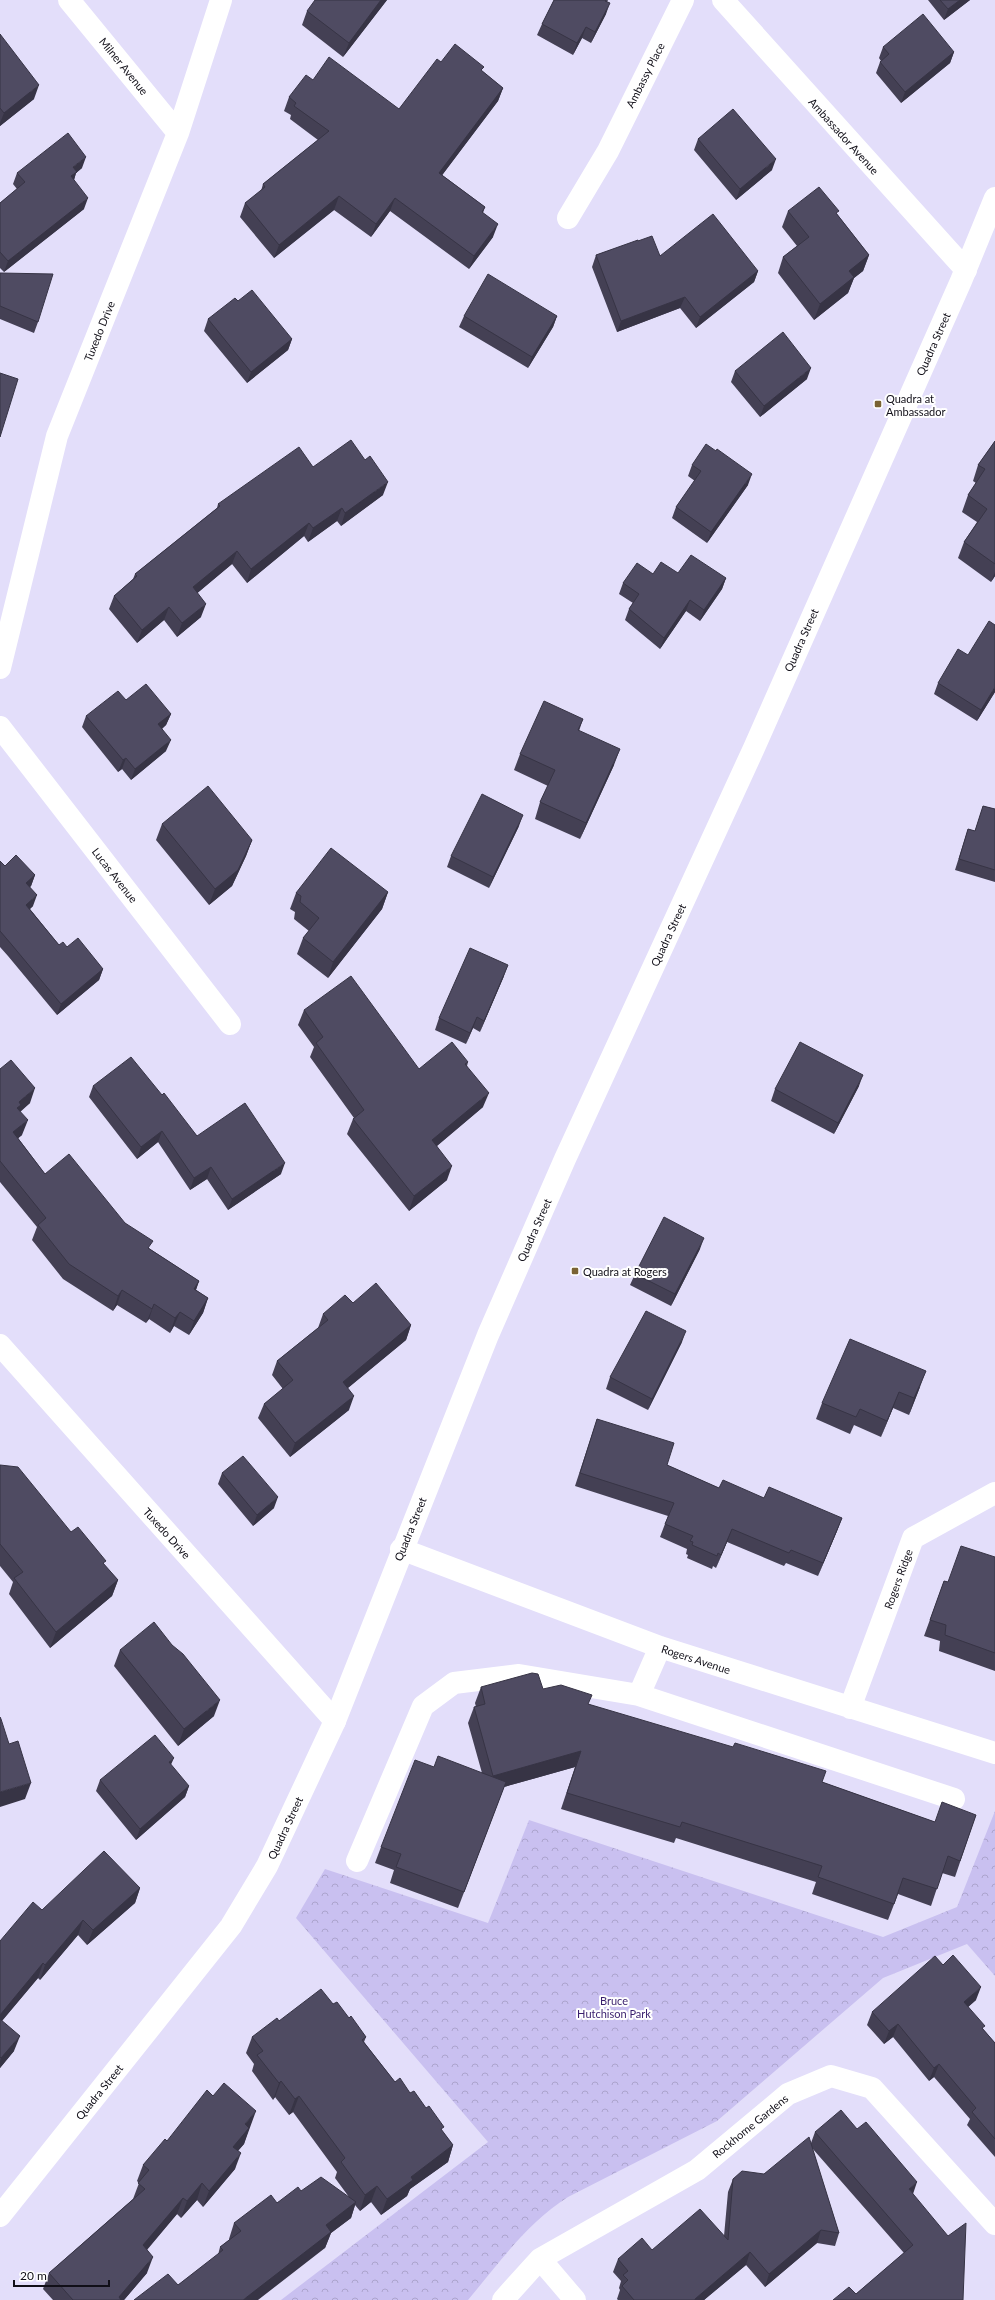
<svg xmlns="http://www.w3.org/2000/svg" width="995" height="2300" viewBox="0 0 995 2300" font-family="Lato,sans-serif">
	<defs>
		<pattern id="forest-crowns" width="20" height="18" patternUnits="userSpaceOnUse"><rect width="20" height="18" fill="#c9c0f0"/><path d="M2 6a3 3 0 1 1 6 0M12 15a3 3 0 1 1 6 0" fill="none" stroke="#aca4cd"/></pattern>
	</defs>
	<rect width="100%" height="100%" fill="#e3defa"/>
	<path fill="url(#forest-crowns)" d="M995 1811V1976L967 1944 883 1978 717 2121 568 2197C527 2223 499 2263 468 2300H281L488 2142 296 1918 325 1869 488 1923 529 1820 883 1937 957 1907Z"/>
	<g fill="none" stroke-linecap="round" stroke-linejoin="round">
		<path stroke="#fff" stroke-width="22" d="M69 0 178 133
			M723 0 966 270
			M568 218 608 151 683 0
			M0 668 57 436 178 133 221 0
			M0 727 230 1024
			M0 1345 335 1721
			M401 1549 660 1647 995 1753
			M639 1695 660 1647
			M850 1708 913 1538 995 1493
			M357 1861 423 1706 454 1683 519 1675 639 1695 954 1799
			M540 2259 575 2300
			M503 2300 540 2259 697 2170 788 2094 831 2076 872 2088 995 2224"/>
		<path stroke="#fff" stroke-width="22" d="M0 2216 231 1926 267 1866 335 1721 488 1335 565 1159 754 748 961 281 995 198"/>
	</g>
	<path fill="#444054" d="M387 0 343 57 302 25 307 11Z
		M554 0H608L607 2 606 14 591 43 582 38 573 55 537 35 542 24Z
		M928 0H970L944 20Z
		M0 34 34 99 0 126Z
		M883 47 954 52 950 63 901 103 876 73 880 62 881 61 879 58Z
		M441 62 482 71 503 88 498 101 442 175 485 207 483 213 493 237 469 269 390 211 371 237 334 210 274 258 240 217 245 203 261 191 263 184 318 140 290 119 291 115 284 111 289 97 313 80 399 109Z
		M698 139 772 170 736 200 694 150Z
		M82 168 76 173 74 180 84 209 4 272 0 268V203L17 189 13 184 17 173Z
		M788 211 837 214 869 255 863 271 854 278 848 293 814 320 778 273 783 257 797 246 782 227Z
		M638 241 660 256 758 271 754 282 696 328 680 308 617 332 592 267 596 255Z
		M0 273 38 322 34 333 0 319Z
		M238 301 292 339 288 350 247 383 204 331 208 319Z
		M464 316H557L553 327 528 368 459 327Z
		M735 371 807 379 760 417 731 382Z
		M995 441V576L991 582 958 558 964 542 977 522 962 512 968 495 976 483 973 481 978 465Z
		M692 465 748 485 707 543 672 518 676 507 695 481 688 476Z
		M313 467 383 495 341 526 337 521 308 542 304 536 247 583 232 564 197 593 201 617 177 637 164 620 137 643 109 609 114 596 133 579 135 574 217 508 218 504Z
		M678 573 726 578 722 589 700 621 686 611 660 649 625 620 629 609 633 603 619 594 623 583 653 574Z
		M938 683 995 692 977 721 934 694Z
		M126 700 171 714 166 725 162 729 166 751 131 780 122 769 118 772 82 727 86 716Z
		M583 719 579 731 614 765 580 839 535 819 540 802 548 786 514 770 520 754Z
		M983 806 995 809V882L955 870 968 829 975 831Z
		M162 824 252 840 246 856 232 886 209 905 156 840Z
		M519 826 489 888 447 867 451 856Z
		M0 861 5 866 35 875 31 886 30 887 33 906 30 909 59 945 67 947 103 969 99 980 57 1015 8 956 0 947Z
		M388 892 382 909 328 978 297 954 303 938 309 931 294 919 295 912 290 909 296 893Z
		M504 976 480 1032 473 1028 466 1044 435 1030 439 1018Z
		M304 1010 419 1069 468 1062 467 1066 483 1107 437 1146 447 1180 409 1211 347 1134 353 1119 354 1118 310 1057 314 1047 298 1025Z
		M0 1069 30 1103 20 1111 22 1135 18 1138 45 1174 125 1223 150 1249 199 1281 196 1290 208 1298 203 1313 189 1335 174 1326 170 1333 149 1319 146 1323 117 1305 113 1311 63 1279 32 1240 37 1227 0 1182Z
		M93 1086 162 1095 197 1136 281 1174 228 1210 207 1179 190 1190 158 1142 137 1159 89 1097Z
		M859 1086 834 1134 771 1101 775 1089Z
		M700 1249 671 1306 630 1285 635 1274Z
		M353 1303 411 1325 406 1340 348 1388 349 1410 290 1457 258 1418 264 1404 283 1389 272 1375 277 1361 318 1328 323 1314Z
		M682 1342 648 1410 606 1389 610 1377Z
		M920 1387 909 1415 893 1408 881 1437 854 1425 850 1434 816 1419 822 1403Z
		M597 1419 667 1465 719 1488 764 1498 842 1518 837 1531 818 1576 786 1563 784 1566 727 1542 716 1568 713 1566 712 1569 687 1558 688 1555 686 1554 687 1549 660 1537 668 1516 575 1486Z
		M0 1465 71 1532 104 1565 118 1580 112 1596 50 1648 9 1594 13 1582 0 1566Z
		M222 1473 274 1508 253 1526 218 1484Z
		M995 1557V1671L939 1651 940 1641 924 1636 944 1581 948 1582Z
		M120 1650 214 1716 178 1746 114 1666Z
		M481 1687 543 1689 822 1782 935 1822 976 1815 955 1877 942 1873 931 1906 898 1894 888 1920 812 1894 816 1882 676 1838 674 1843 561 1809 575 1767 504 1787 458 1908 390 1883 394 1870 375 1863 381 1847 434 1767 482 1773 468 1723 474 1707H476L475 1703Z
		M100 1780 189 1786 185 1797 136 1840 96 1791Z
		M140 1888 135 1903 87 1945 78 1935 40 1980 38 1978 2 2021 14 2051 0 2068V1941L42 1910Z
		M943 1965 976 2000 968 2007 983 2029 995 2043V2157L967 2125 970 2119 934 2077 929 2081 893 2037 884 2044 867 2025 872 2012Z
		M333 2004 349 2018 366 2037 364 2042 395 2082 410 2093 442 2131 453 2145 448 2162 410 2189 407 2196 381 2215 371 2202 360 2211 355 2205 351 2218 331 2233 325 2248 178 2285 218 2255 220 2247 229 2240V2239L234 2223 301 2191 349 2197 335 2178 337 2172 293 2112 289 2115 275 2097 273 2100 252 2071 254 2064 246 2053 252 2037 279 2021Z
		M250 2127 249 2128 244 2144 238 2151 235 2169 203 2207 197 2200 181 2218 177 2214 147 2250V2273L124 2300H53L43 2289 49 2273 133 2199 139 2183 137 2181 143 2165 167 2141Z
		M815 2132 913 2194 963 2300 856 2294 904 2253 812 2148 839 2233 835 2246 817 2243 765 2287 746 2265 704 2300H618L617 2299 620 2290 619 2288 621 2281 613 2272 618 2259 652 2250 724 2236 728 2192 733 2179 764 2174 811 2143Z"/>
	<path fill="#373445" d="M381 0H387L343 57 349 43Z
		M960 0H970L944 20 948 9Z
		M610 3 606 14 591 43 595 32Z
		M586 27 582 38 573 55 577 43Z
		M954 52 950 63 901 103 905 92Z
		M39 85 34 99 0 126V123L4 113Z
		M503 88 498 101 434 186 439 173Z
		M86 157 82 168 76 173 73 183 67 187 73 167Z
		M776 159 772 170 736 200 740 189Z
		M339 196 334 210 274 258 279 245Z
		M88 198 84 209 4 272 8 261Z
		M395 198 390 211 371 237 376 224Z
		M498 224 493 237 469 269 474 256Z
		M869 255 863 271 854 278 848 293 814 320 820 304 849 271Z
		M758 271 754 282 696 328 700 317Z
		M685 297 680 308 617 332 621 321Z
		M557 316 553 327 528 368 532 357Z
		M292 339 288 350 247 383 251 372Z
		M811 368 807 379 760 417 764 406Z
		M752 474 748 485 707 543 711 532Z
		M388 482 383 495 341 526 345 513Z
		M342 508 337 521 308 542 313 528Z
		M309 523 304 536 247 583 251 569Z
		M237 551 232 564 188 601 193 587Z
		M995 572V576L991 582Z
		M726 578 722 589 700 621 704 610Z
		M690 600 686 611 660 649 664 638Z
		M206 604 201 617 177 637 182 623Z
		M169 607 164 620 137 643 142 630Z
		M995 687V692L977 721 981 710Z
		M171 714 166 725 154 735 158 724Z
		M171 740 166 751 131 780 135 769Z
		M620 749 614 765 580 839 586 823Z
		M126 758 122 769 118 772 123 760Z
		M523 815 519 826 489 888 493 877Z
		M252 840 246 856 232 886 209 905 215 889Z
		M35 875 31 886 22 894 26 883Z
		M388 892 382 909 328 978 333 962Z
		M37 895 33 906 22 916 26 905Z
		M508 965 504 976 480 1032 484 1021Z
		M103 969 99 980 57 1015 61 1004Z
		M477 1017 473 1028 466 1044 470 1033Z
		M863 1075 859 1086 834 1134 838 1123Z
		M35 1088 30 1103 18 1114 12 1123 19 1102Z
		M489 1093 483 1107 426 1155 432 1140Z
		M28 1120 22 1135 8 1147 13 1132Z
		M162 1131 158 1142 137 1159 141 1147Z
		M285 1163 281 1174 228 1210 232 1199Z
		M452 1166 447 1180 409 1211 414 1196Z
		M211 1167 207 1179 190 1190 194 1178Z
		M704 1238 700 1249 671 1306 675 1294Z
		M199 1281 194 1295V1289Z
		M122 1290 117 1305 113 1311 118 1296Z
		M208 1298 203 1313 189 1335 194 1321Z
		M154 1304 149 1319 146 1323 152 1309Z
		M180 1312 174 1326 170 1333 175 1318Z
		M411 1325 406 1340 338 1396 343 1382Z
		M686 1331 682 1342 648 1410 652 1399Z
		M926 1371 920 1387 909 1415 914 1398Z
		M899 1392 893 1408 881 1437 887 1421Z
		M354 1396 349 1410 290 1457 295 1443Z
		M278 1497 274 1508 253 1526 257 1515Z
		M842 1518 837 1531 818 1576 823 1563Z
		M732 1529 727 1542 716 1568 721 1555Z
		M118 1580 112 1596 50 1648 56 1632Z
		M220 1700 214 1716 178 1746 184 1729Z
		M581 1751 575 1767 504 1787 458 1908 464 1892 488 1792 493 1776Z
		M174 1758 169 1769V1762Z
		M31 1783 25 1799 0 1807V1792Z
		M189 1786 185 1797 136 1840 140 1829Z
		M140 1888 135 1903 87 1945 93 1930Z
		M83 1920 78 1935 40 1980 45 1965Z
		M43 1963 38 1978 0 2023V2015Z
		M981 1987 976 2000 959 2015 964 2002Z
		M898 2024 893 2037 884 2044 889 2031Z
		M20 2036 14 2051 0 2068V2061L1 2058Z
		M939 2064 934 2077 929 2081 934 2068Z
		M281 2081 275 2097 273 2100 279 2083Z
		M299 2096 293 2112 289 2115 295 2099Z
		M256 2111 244 2144 227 2163 233 2147 245 2124Z
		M453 2145 448 2162 410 2189 407 2196 381 2215 387 2199 411 2177Z
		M241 2153 235 2169 203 2207 209 2191Z
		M917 2182 913 2194 909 2189Z
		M202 2183 197 2200 181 2218 187 2201Z
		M377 2186 371 2202 360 2211 365 2195Z
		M183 2198 177 2214 137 2261 143 2245Z
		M356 2202 351 2218 331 2233 325 2248 258 2300H243L326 2225Z
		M821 2230 817 2243 765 2287 769 2274Z
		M750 2252 746 2265 704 2300H694Z
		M153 2257 147 2273 124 2300H118L119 2297Z"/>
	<path fill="#4f4b62" stroke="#373445" d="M315 0H381L349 43 307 11Z
		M554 0H606L605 1 610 3 595 32 586 27 577 43 542 24Z
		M940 0H960L948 9Z
		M923 14 954 52 905 92 880 62 889 54 883 47Z
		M0 34 39 85 4 113 0 108Z
		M455 44 484 67 481 70 503 88 439 173 485 207 482 212 498 224 474 256 395 198 376 224 339 196 279 245 245 203 265 187 263 184 329 131 294 106 296 103 289 97 306 75 313 80 329 57 399 109 437 59 441 62Z
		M733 109 776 159 740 189 698 139Z
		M68 133 86 157 73 167 77 172 71 176 88 198 8 261 0 252V203L25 182 17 173Z
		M819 187 839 211 836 213 869 255 849 271 854 277 820 304 783 257 809 237 788 211Z
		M713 214 758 271 700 317 685 297 621 321 596 255 638 240V241L652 236 660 256Z
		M0 273 53 274 38 322 0 306Z
		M488 274 557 316 532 357 464 316Z
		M252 290 292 339 251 372 208 319 235 298 238 301Z
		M783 332 811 368 764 406 735 371Z
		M0 373 18 379 0 437Z
		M351 440 365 460 370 456 388 482 345 513 342 508 313 528 309 523 251 569 237 551 193 587 206 604 182 623 169 607 142 630 114 596 137 576 135 574 220 506 218 504 299 447 313 467Z
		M995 441V564L964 542 987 509 968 495 985 469 978 465Z
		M706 444 716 451 717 449 752 474 711 532 676 507 701 471 692 465Z
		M691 555 726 578 704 610 690 600 664 638 629 609 639 594 623 583 637 563 653 574 661 562 678 573Z
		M989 621 995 625V687L981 710 938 683 958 649 968 655Z
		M146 684 171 714 158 724 171 740 135 769 126 758 123 760 86 716 118 691 126 700Z
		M544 701 583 719 578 730 620 749 586 823 540 802 555 770 520 754Z
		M208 786 252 840 238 870 215 889 162 824Z
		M482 794 523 815 493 877 451 856Z
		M983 806 995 809V870L959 859 968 829 975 831Z
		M331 848 388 892 333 962 303 938 319 918 300 902 301 896 296 893Z
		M16 855 35 875 26 883 37 895 26 905 59 945 63 942 67 947 78 938 103 969 61 1004 12 945 0 931V861L5 866Z
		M470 948 508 965 484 1021 477 1017 470 1033 439 1018Z
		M351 976 419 1069 452 1042 468 1062 465 1064 489 1093 432 1140 452 1166 414 1196 353 1119 364 1110 316 1043 323 1037 304 1010Z
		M800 1042 863 1075 838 1123 775 1089Z
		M131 1057 162 1095 164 1093 197 1136 245 1103 285 1163 232 1199 211 1167 194 1178 162 1131 141 1147 93 1086Z
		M11 1060 35 1088 19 1102 21 1105 17 1108 28 1120 13 1132 45 1174 69 1154 125 1223 153 1241 148 1248 199 1281 194 1289 208 1298 194 1321 180 1312 175 1318 154 1304 152 1309 122 1290 118 1296 69 1264 38 1225 46 1218 0 1161V1069Z
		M664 1217 704 1238 675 1294 635 1274Z
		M376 1283 411 1325 343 1382 354 1396 295 1443 264 1404 293 1380 277 1361 328 1320 323 1314 345 1295 353 1303Z
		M646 1311 686 1331 652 1399 610 1377Z
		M850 1339 926 1371 914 1398 899 1392 887 1421 860 1409 856 1417 822 1403Z
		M597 1419 674 1443 667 1465 719 1488 723 1480 764 1498 769 1487 842 1518 823 1563 791 1550 789 1553 732 1529 721 1555 718 1553 717 1556 692 1545 693 1542 690 1541 693 1536 665 1524 674 1503 580 1473Z
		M243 1456 278 1497 257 1515 222 1473Z
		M0 1465 18 1467 71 1532 78 1527 106 1561 103 1563 118 1580 56 1632 14 1578 23 1572 0 1544Z
		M961 1546 995 1557V1653L945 1635 946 1625 930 1620 944 1581 948 1582Z
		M154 1622 172 1645 183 1654 220 1700 184 1729 120 1650Z
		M532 1673 538 1674 543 1689 561 1685 592 1695 588 1704 733 1747 735 1743 826 1771 822 1782 935 1822 942 1802 976 1815 960 1861 948 1856 937 1889 903 1878 894 1904 818 1877 822 1866 682 1822 680 1827 567 1793 581 1751 493 1776 474 1707 485 1704 481 1687Z
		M0 1717 1 1719 9 1744 18 1741 31 1783 0 1792Z
		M155 1735 174 1758 169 1762 189 1786 140 1829 100 1780Z
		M438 1756 506 1782 464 1892 396 1867 401 1854 381 1847 415 1760 434 1767Z
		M104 1851 140 1888 93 1930 83 1920 45 1965 43 1963 0 2015V1941L33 1902 42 1910Z
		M953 1955 981 1987 964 2002 985 2026 982 2028 995 2043V2139L972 2112 976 2108 939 2064 934 2068 898 2024 889 2031 872 2012 935 1956 943 1965Z
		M321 1989 333 2004 337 2002 349 2018 351 2016 366 2037 362 2040 395 2082 400 2078 410 2093 414 2091 426 2108 429 2106 444 2127 441 2129 453 2145 411 2177 413 2180 387 2199 377 2186 365 2195 341 2162 345 2158 299 2096 295 2099 281 2081 279 2083 257 2055 263 2051 252 2037 277 2018 279 2021Z
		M0 2019 20 2036 1 2058 0 2057Z
		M224 2083 256 2111 245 2124 249 2128 233 2147 241 2153 209 2191 202 2183 187 2201 183 2198 143 2245 153 2257 119 2297 121 2300H73L49 2273 145 2189 138 2183 149 2170 143 2165 165 2139 167 2141 207 2090 213 2096Z
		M841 2110 857 2129 866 2122 917 2182 909 2189 948 2236 966 2223 963 2300H833L849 2287 856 2294 913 2245 815 2132Z
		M809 2137 839 2233 821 2230 769 2274 750 2252 695 2299V2300H634L622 2286 628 2280 623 2275 628 2271 618 2259 642 2238 652 2250 700 2209 728 2240 733 2179 742 2171 764 2174Z
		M321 2177 356 2202 326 2225 331 2232 243 2300H134L168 2274 178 2285 223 2250 220 2247 241 2231 234 2223 271 2195 277 2203 298 2187 301 2191Z"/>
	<g fill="#7a6333" stroke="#fff" stroke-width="1.5">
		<rect x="874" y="400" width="8" height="8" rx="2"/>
		<rect x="571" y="1267" width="8" height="8" rx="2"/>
	</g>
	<g text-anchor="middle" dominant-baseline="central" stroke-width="4" stroke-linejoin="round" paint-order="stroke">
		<g font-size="11" fill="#110f18" stroke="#fff">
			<text transform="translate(124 66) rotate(51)">Milner Avenue</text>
			<text transform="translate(645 75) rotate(-63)">Ambassy Place</text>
			<text transform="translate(844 136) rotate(48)">Ambassador Avenue</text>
			<text transform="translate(99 331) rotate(-68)">Tuxedo Drive</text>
			<text transform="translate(933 344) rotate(-66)">Quadra Street</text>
			<text transform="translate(801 640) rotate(-66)">Quadra Street</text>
			<text transform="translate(115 875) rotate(52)">Lucas Avenue</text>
			<text transform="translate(668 935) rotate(-65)">Quadra Street</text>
			<text transform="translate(534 1230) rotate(-66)">Quadra Street</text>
			<text transform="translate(410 1529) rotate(-68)">Quadra Street</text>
			<text transform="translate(167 1533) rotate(48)">Tuxedo Drive</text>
			<text transform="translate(898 1579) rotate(-70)">Rogers Ridge</text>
			<text transform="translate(696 1659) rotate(18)">Rogers Avenue</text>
			<text transform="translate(285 1828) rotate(-65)">Quadra Street</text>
			<text transform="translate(99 2092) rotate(-51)">Quadra Street</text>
			<text transform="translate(750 2126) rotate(-39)">Rockhome Gardens</text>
		</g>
		<g font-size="11" fill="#110f18" stroke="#fff" text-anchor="start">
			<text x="886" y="398">Quadra at<tspan x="886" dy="13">Ambassador</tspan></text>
			<text x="583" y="1271">Quadra at Rogers</text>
		</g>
		<g font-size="11" fill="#391f6d" stroke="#fff">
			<text x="614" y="2000">Bruce<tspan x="614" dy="13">Hutchison Park</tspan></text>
		</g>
	</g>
	<path d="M14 2280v6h95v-6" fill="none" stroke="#110f18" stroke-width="2"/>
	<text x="20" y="2280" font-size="12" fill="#110f18" stroke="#ffffff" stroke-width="3" paint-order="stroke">20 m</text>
</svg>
